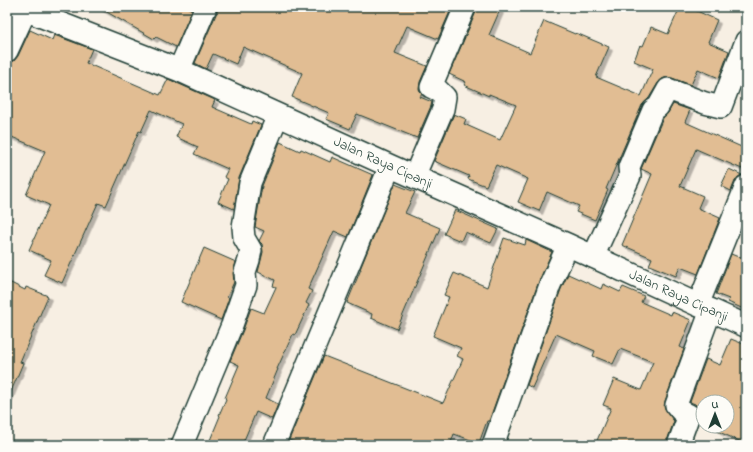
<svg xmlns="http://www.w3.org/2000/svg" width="753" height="452" viewBox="0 0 753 452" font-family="'Indie Flower',sans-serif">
	<defs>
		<filter id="shadow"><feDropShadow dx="3.5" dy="3.5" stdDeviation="0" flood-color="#0004"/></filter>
	</defs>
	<rect width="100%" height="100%" fill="#f7efe3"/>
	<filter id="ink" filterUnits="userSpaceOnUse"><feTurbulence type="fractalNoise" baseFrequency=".025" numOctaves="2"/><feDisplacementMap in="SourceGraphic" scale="8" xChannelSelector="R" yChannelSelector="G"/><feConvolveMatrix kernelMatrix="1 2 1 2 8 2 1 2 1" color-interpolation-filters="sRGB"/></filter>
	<g filter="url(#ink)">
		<path fill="#e1bd93" stroke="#1f3d34" filter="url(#shadow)" d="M98 7H187L192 10 176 47 156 37 154 39Z
			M218 7H452L438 39 407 26 395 53 427 66 420 82 419 89 422 94 420 97 432 102 431 106 417 138 357 114 350 129 326 119 329 113 292 97 302 73 243 47 236 64 213 54 206 69 195 63 217 12Z
			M477 7H492L500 10 489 35 530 53 544 21 575 34 576 33 609 47 596 77 641 96 653 69 634 61 640 45 643 46 651 27 668 34 680 7H688L717 20 708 42 729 51 719 78 698 69 691 85 672 78 667 77 662 79 658 83 649 98 642 105 606 189 608 190 595 220 576 212 579 206 547 192 539 211 518 202 528 179 496 165 486 186 468 179 469 176 434 161 454 114 466 119 464 124 500 140 516 105 489 94V96L464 85 466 82 449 74 476 12Z
			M30 30 52 40 54 35 92 49 86 63 160 95 168 79 215 100 212 107 251 124 252 121 261 125 239 178 234 209 218 202 228 179 224 177 228 169 194 154 198 147 176 137 182 124 151 110 141 132 139 131 106 206 98 203 62 283 44 275 51 260 29 250 49 205 26 195 45 151 7 135V63L14 61 18 56Z
			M673 104 690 110 685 122 746 149V159L742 169 696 149 680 186 703 196 698 208 720 218 698 274 680 267 676 276 649 265 652 258 622 245 652 174 641 169 663 118 668 113Z
			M280 142 300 151 301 149 330 162 332 157 373 175 348 237 334 231 308 289 312 291 306 303 309 305 295 335 293 334 277 369H278L266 398 278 404 272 419 256 412 242 445H208L220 416 219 415 226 399 225 398 239 365 230 361 243 330 251 308 264 313 276 287 273 286 275 280 258 272 263 252 262 244 259 241 264 231 255 227 262 186Z
			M729 169 742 175 738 177 735 181 731 191 721 186Z
			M395 184 415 192 405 213 440 228 397 329 371 318 372 314 347 303 361 269H360Z
			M455 210 498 229 491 243 465 232 461 241 444 234Z
			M504 238 525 245 526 240 552 252 539 281 489 421H487L479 443 454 434 450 445H303L289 440 324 356 443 403 463 359 457 356 461 348 433 336 449 297 444 295 454 273 487 287Z
			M204 248 236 262 233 273 234 282 227 297 229 298 221 320 181 302Z
			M731 254 746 260V310L728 302 729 299 716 294Z
			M568 274 601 289 603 284 620 292 623 287 644 296 641 302 671 315 672 312 691 320 680 347 684 349 665 401 664 407 667 412 674 421 667 441 666 445H595L611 408 603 405 614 379 641 390 653 362 620 349 613 364 593 356 595 351 556 334 532 388 527 385 561 289Z
			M7 281 25 290 26 287 48 296 20 362 23 363 7 401Z
			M731 339 746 345V444L717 431 718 429 711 426H727V402H703V422L700 421 701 414 699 408 695 404 690 402 706 359 720 365Z"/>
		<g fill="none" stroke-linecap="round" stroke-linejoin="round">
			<g stroke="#1f3d34" stroke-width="24">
				<path id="street" d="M7 51 26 10
					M179 70 206 7
					M414 177 443 109 445 97 439 91 431 87 465 7
					M593 257 630 176 629 167 653 110 658 107 668 89 705 103 721 107 746 41
					M698 305 746 186
					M182 445 232 325 246 285 245 272 249 260 251 250 244 238 243 227 250 183 278 115
					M274 445 390 166
					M493 445 550 285 568 245
					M678 445 689 415 681 411 676 405 711 310"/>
			</g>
			<g stroke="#1f3d34" stroke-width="25">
				<g id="secondary">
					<path id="s1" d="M18 7 179 70 390 166 568 245 698 305 711 310 746 326"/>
				</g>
			</g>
			<use href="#street" stroke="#fdfcf7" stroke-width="21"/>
			<use href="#secondary" stroke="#fdfcf7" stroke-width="22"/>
		</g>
	</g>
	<g text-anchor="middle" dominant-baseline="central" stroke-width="3.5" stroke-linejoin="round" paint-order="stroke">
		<g font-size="14" fill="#1f3d34" stroke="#fdfcf7">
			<text stroke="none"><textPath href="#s1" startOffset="397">Jalan Raya Cipanji</textPath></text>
			<text stroke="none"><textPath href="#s1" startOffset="721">Jalan Raya Cipanji</textPath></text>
		</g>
	</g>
	<rect width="753" height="452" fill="none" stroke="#fdfcf7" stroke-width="24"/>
	<rect x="12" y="12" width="729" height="428" fill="none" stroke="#1f3d34" stroke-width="1.5" filter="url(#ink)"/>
	<g transform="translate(715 414)"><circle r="19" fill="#fdfcf7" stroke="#a4b0a9"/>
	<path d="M0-3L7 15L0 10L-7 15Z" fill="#1f3d34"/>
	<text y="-6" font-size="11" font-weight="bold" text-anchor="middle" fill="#1f3d34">U</text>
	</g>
</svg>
